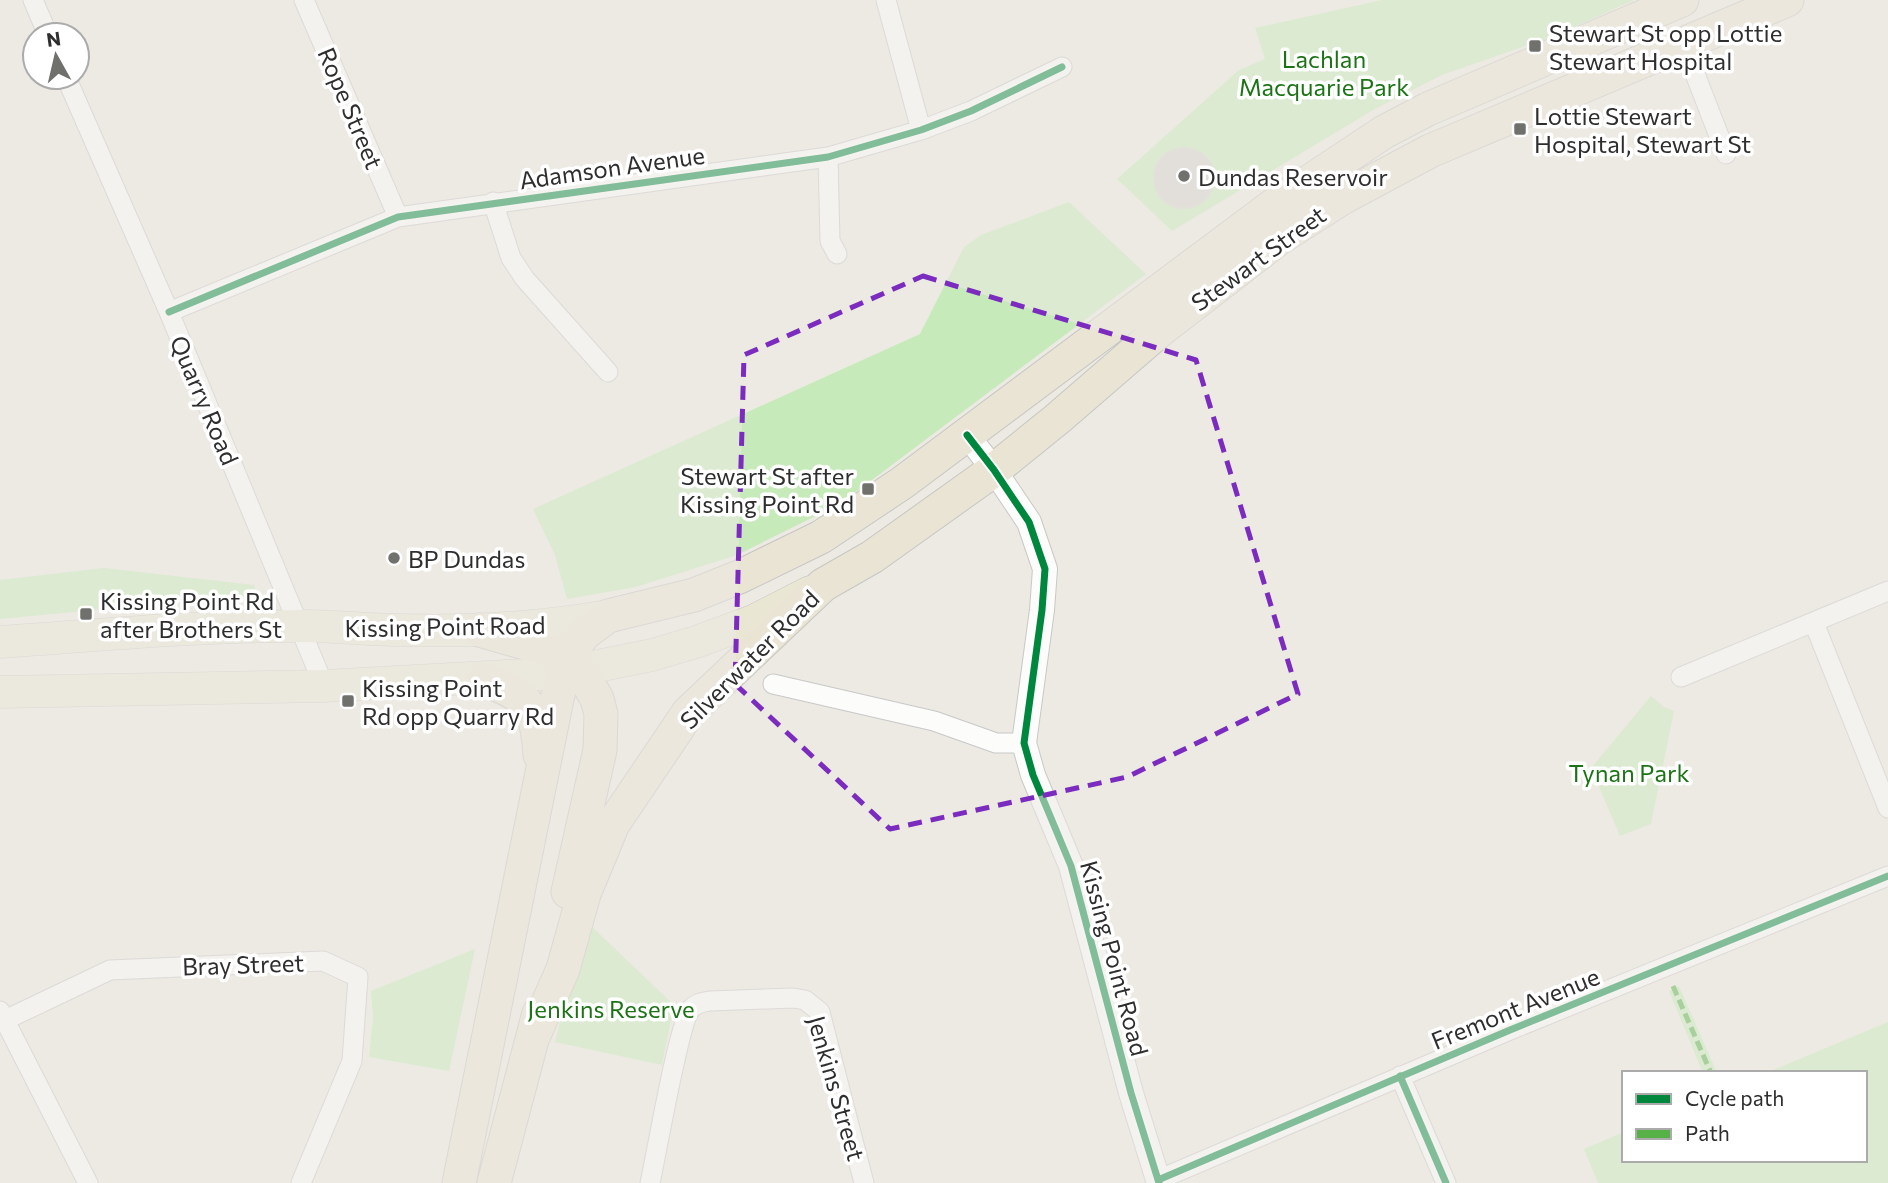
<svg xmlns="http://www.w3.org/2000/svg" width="1888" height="1183" viewBox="0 0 1888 1183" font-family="Commissioner,sans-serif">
	<rect width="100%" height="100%" fill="#eceae3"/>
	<path fill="#c7eaba" d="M1382 0H1634L1554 36 1442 75 1375 109 1172 231 1117 179 1239 70 1265 59 1255 28Z
		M1069 202 1146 274 840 504 737 555 636 587 567 599 555 555 533 509 920 334 964 247 981 235Z
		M104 568 254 585 259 599 230 597 0 619V580Z
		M1651 696 1664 707 1674 711 1651 824 1620 836 1591 768Z
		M586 921 674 1005 662 1065 555 1042Z
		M475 949 449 1071 369 1057 373 1018 371 991Z
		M1679 986 1717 1073H1703L1669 991Z
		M1888 1022V1183H1598L1584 1149 1624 1132V1160H1865V1073H1766Z"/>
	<path fill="#d4d3ce" stroke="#d7d5cf" stroke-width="2" d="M1154 178a30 30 0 1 1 60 0a30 30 0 1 1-60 0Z"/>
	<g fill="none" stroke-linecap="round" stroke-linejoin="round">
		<g stroke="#c9c8c8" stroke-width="21">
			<path id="minor" d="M33 0 48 35
				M304 0 398 217
				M886 0 921 130
				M1683 43 1726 154
				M66 77 169 312 324 686
				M828 157 830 241 837 254
				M493 202 511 258 525 279 608 372
				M169 312 398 217 828 157 921 130 971 111 1062 67
				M1814 623 1888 808
				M1681 677 1888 591
				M773 684 934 721 996 743H1024
				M0 1011 88 1183
				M5 1020 110 970 323 961 358 977 352 1061 301 1183
				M1400 1076 1446 1183
				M1158 1180 1510 1030 1888 876
				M650 1183C656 1157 679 1021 691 1009 696 1003 704 1002 710 1001L793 998 805 1000 820 1012 864 1183"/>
		</g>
		<g stroke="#c9c8c8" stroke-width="26">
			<path id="tertiary" d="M967 435 994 470 1029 522 1045 569 1042 610 1024 743 1033 775 1071 866 1131 1093 1159 1183"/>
		</g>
		<g stroke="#c6c6c3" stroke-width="33">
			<path id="primary" d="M0 642C99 635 197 626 296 626 331 625 367 630 402 630 471 632 539 628 608 616
				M0 692 324 686 563 673 652 655 696 642 753 621 810 592"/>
		</g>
		<g stroke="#c6c6c3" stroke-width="35">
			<path id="trunk" d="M479 630 546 649 568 661 581 671 597 699 601 714 600 750 568 892
				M483 679C529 696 537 706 540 755
				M534 1035 563 969 584 894 613 824 688 713 823 585 872 557 994 470 1056 420 1159 331 1278 239 1342 198 1430 151 1787 0
				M459 1183 557 699 563 673 576 644 585 633 608 616 694 595 739 577 821 537 902 483 1274 205 1384 132 1428 109 1682 0
				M494 1183 539 1013"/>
		</g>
		<use href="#minor" stroke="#fcfcfb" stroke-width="19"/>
		<use href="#tertiary" stroke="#fcfcfb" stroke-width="24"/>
		<use href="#primary" stroke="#e9e7d4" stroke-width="32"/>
		<use href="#trunk" stroke="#eae4d4" stroke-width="33"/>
		<path stroke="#56b246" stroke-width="5" stroke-dasharray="10 5" stroke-linecap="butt" d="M1673 986 1711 1073"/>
		<g stroke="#fff" stroke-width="11">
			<path id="cycleway" d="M169 312 398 217 828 157 921 130 971 111 1062 67
				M967 435 994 470 1029 522 1045 569 1042 610 1024 743 1033 775 1071 866 1131 1093 1159 1183
				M1400 1076 1446 1183
				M1158 1180 1510 1030 1888 876"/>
		</g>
		<use href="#cycleway" stroke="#00873e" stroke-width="7"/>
	</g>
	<path d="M0 0H1888V1183H0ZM923 276 1196 360 1298 694 1127 777 890 829 735 684 744 355Z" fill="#eceae3" fill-opacity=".55" fill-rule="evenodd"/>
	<path fill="none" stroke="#7b2cbf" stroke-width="5" stroke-dasharray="14 9" stroke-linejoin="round" d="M923 276 1196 360 1298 694 1127 777 890 829 735 684 744 355Z"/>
	<g fill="#70706d" stroke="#fff" stroke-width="2.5">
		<rect x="1528" y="39" width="14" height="14" rx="3.5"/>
		<rect x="1513" y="122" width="14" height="14" rx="3.5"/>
		<circle cx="1184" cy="176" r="7"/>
		<rect x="861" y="482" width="14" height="14" rx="3.5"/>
		<circle cx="394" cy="558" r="7"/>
		<rect x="79" y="607" width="14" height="14" rx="3.5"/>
		<rect x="341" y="694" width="14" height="14" rx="3.5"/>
	</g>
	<g text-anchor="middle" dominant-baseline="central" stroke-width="7" stroke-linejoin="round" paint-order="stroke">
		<g font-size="24" fill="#2e2e2e" stroke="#fff" text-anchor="start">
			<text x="1549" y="32">Stewart St opp Lottie<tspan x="1549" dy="28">Stewart Hospital</tspan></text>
			<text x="1534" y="115">Lottie Stewart<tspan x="1534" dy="28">Hospital, Stewart St</tspan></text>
			<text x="1198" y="176">Dundas Reservoir</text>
			<text x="854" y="475" text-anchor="end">Stewart St after<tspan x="854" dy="28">Kissing Point Rd</tspan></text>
			<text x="408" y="558">BP Dundas</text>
			<text x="100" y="600">Kissing Point Rd<tspan x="100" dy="28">after Brothers St</tspan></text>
			<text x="362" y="687">Kissing Point<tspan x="362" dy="28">Rd opp Quarry Rd</tspan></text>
		</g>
		<g font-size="24" fill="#1c7315" stroke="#fff">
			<text x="1324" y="58">Lachlan<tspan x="1324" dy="28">Macquarie Park</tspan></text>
			<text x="1629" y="772">Tynan Park</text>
			<text x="611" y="1008">Jenkins Reserve</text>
		</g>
		<g font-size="24" fill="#2e2e2e" stroke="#fff">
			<text transform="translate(351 108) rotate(67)">Rope Street</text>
			<text transform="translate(612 167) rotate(-8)">Adamson Avenue</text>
			<text transform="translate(1258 258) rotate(-36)">Stewart Street</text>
			<text transform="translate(205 400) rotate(67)">Quarry Road</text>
			<text transform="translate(445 626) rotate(-1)">Kissing Point Road</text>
			<text transform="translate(749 659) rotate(-45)">Silverwater Road</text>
			<text transform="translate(1115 958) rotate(75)">Kissing Point Road</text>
			<text transform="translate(243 964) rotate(-2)">Bray Street</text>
			<text transform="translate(1515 1008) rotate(-22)">Fremont Avenue</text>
			<text transform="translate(837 1088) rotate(74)">Jenkins Street</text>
		</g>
	</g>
	<rect x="1622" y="1071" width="245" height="91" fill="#ffffff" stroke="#ababab" stroke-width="2"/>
	<rect x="1636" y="1094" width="35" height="10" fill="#00873e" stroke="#ababab" stroke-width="2"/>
	<text x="1685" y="1106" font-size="21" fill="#2e2e2e">Cycle path</text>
	<rect x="1636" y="1129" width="35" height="10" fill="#56b246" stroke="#ababab" stroke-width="2"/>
	<text x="1685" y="1141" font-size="21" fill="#2e2e2e">Path</text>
	<g transform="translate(56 56) rotate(352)"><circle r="33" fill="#ffffff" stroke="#ababab" stroke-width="2"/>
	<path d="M0-5L12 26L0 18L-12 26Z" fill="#70706d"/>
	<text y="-10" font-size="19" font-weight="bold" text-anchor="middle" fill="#2e2e2e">N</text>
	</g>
</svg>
